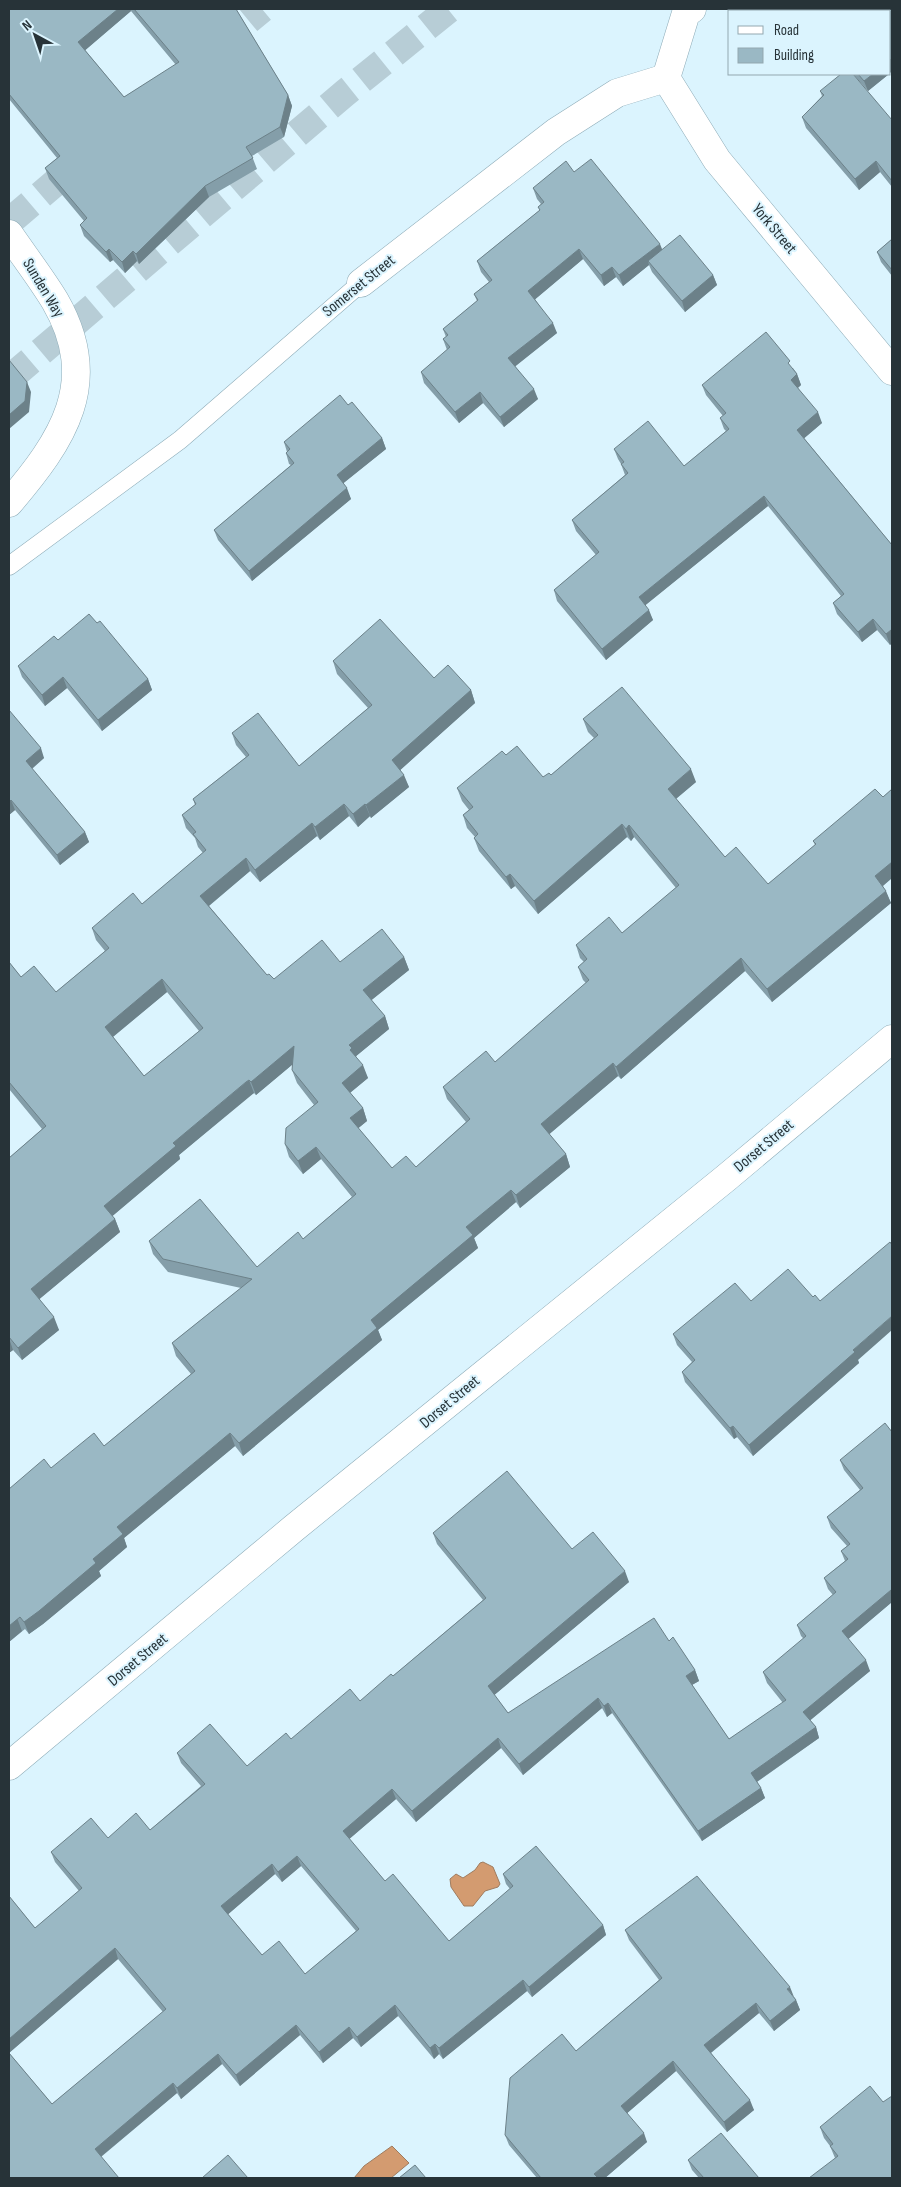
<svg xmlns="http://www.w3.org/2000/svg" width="901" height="2187" viewBox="0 0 901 2187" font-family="'Sofia Sans Condensed',sans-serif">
	<rect width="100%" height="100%" fill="#dbf4fe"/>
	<path fill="#d39b70" stroke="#9f7c5f" d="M483 1862 493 1867 500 1884 498 1887 485 1891 473 1906H464L451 1887 450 1879 456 1874 463 1878 475 1870 480 1863Z
		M392 2146 409 2163 391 2178H354L364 2166Z"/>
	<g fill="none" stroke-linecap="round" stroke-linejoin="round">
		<path stroke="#b7cdd6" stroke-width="28" stroke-dasharray="28 14" stroke-linecap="butt" d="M216 47 262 9
			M9 222 82 160
			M9 379 345 93 449 9"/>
		<g stroke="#8eacb8" stroke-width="19">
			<path id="service" d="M9 566 180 440 361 283"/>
		</g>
		<g stroke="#8eacb8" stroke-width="29">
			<path id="minor" d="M666 78 717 160 892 371
				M9 234C24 256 41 278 55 301 102 382 63 440 9 503
				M361 283 556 132 617 93 666 78 686 13 692 9
				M9 1766 294 1528 726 1178 892 1039"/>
		</g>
		<use href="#service" stroke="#fff" stroke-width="18"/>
		<use href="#minor" stroke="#fff" stroke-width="28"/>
	</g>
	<path fill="#849ea9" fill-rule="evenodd" d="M9 9H236L288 95 292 106 284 137 252 156 257 169 209 197 139 264 137 261 125 273 113 260 110 262 84 236 80 225 84 221 49 179 45 168 57 158 9 99ZM131 11 176 65 124 97 85 50Z
		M853 74H889L868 91Z
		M820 91 892 120V187L880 172 859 190 806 128 802 117 822 96Z
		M574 172 662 250 713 275 717 285 685 312 652 272 649 265 623 286 616 277 604 286 583 259 535 299 557 333 515 366 538 399 504 427 483 403 459 423 424 383 421 372 447 350 443 339 446 337 443 329 477 301 474 294 489 282 481 272 477 261 540 210 538 207 541 204 537 199 533 188Z
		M892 239V276L881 262 877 252Z
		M793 368 797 374 801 385 798 388 822 423 804 438 892 545V643L890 645 877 630 862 642 837 614 833 603 841 596 768 506 645 605 653 620 606 660 557 601 554 590 596 555 576 531 572 520 625 475 621 464 618 459 614 449 684 466 726 431 724 429 720 418 723 416 706 395 702 385Z
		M348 405 382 438 386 449 343 483 351 499 252 581 218 540 214 530 291 465 289 464 286 453 287 452 284 442Z
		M97 623 148 679 152 690 102 731 67 688 45 706 22 677 18 666 58 640Z
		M333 661 434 678 471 690 475 703 400 770 409 787 371 818 370 816 358 827 349 816 320 840 317 836 260 882 250 871 209 906 267 975 274 979 340 962 404 957 409 970 371 1000 385 1016 389 1029 356 1056 368 1078 350 1093 363 1108 367 1121 358 1128 392 1168 416 1167 466 1122 447 1099 443 1087 495 1062 586 983 583 980 578 967 584 962 580 958 576 945 622 933 676 888 634 837 631 841 627 837 538 914 515 886 511 889 479 851 474 838 475 837 467 828 463 815 469 810 462 801 457 788 506 755 543 777 551 775 594 738 588 732 583 719 696 782 676 799 725 857 768 884 815 845 813 841 883 797 892 789V878L883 886 891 903 772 1002 745 971 621 1079 618 1076 549 1134 566 1154 570 1167 520 1208 516 1202 474 1238 478 1248 378 1330 382 1340 243 1456 235 1446 124 1538 127 1547 99 1571 101 1576 43 1624 29 1634 25 1629 9 1642V1489L51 1468 104 1446 191 1374 176 1356 172 1343 241 1288 168 1272 153 1254 149 1241 257 1267 303 1239 352 1197 321 1159 303 1174 289 1157 285 1144 314 1105 297 1083 292 1070 293 1064 256 1095 254 1093 250 1095 179 1155 180 1159 112 1216 115 1219 120 1232 39 1299 59 1330 22 1360 13 1350 9 1353V1158L42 1129 9 1089V962L21 977 56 992 105 951 96 940 92 928 142 904 203 853 198 847 195 838 186 828 182 815 195 805 193 799 246 757 236 745 232 733 299 766 368 708 337 674ZM167 992 199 1031 144 1076 113 1037Z
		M9 710 44 758 32 769 85 832 89 842 60 865 15 810 9 815Z
		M751 1301 858 1360 859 1363 753 1456 737 1437 734 1439 685 1382 682 1372 692 1362 677 1345 673 1334Z
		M892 1432V1602L848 1639 870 1671 810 1720 816 1727 819 1738 757 1782 761 1788 765 1798 702 1841 612 1713 607 1717 602 1708 523 1775 501 1748 416 1822 396 1799 349 1839 385 1881 449 1941 510 1889 506 1884 503 1874 603 1925 606 1935 532 1997 527 1991 443 2059 439 2054 434 2059 398 2016 361 2047 353 2038 323 2063 300 2035 240 2086 222 2064 181 2099 177 2093 101 2157 9 2178V1896L35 1928 79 1891 55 1862 51 1852 108 1838 150 1830 201 1786 181 1763 177 1753 247 1766 291 1739 360 1701 393 1676 483 1600 437 1544 433 1533 572 1549 629 1582 494 1695 508 1713 669 1641 695 1670 699 1681 692 1685 729 1739 783 1703 767 1683 763 1672 804 1639 801 1636 797 1625 833 1595 828 1589 824 1578 845 1561 841 1551 847 1546 831 1528 827 1517 860 1490 844 1470 840 1460ZM301 1866 356 1931 305 1974 262 1955 228 1914 275 1874 282 1882ZM118 1959 163 2012 52 2104 9 2053Z
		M625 1930 794 1997 796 2000 800 2010 774 2031 759 2013 711 2053 754 2110 727 2132 676 2071 627 2113 647 2142 605 2178H537L509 2145 505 2135 576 2051 659 1980 629 1940Z
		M883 2102 892 2178 835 2158 830 2146 824 2138 820 2127Z
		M688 2160 759 2178H699L692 2170Z"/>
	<path fill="#6c8189" d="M118 9H130L131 11 82 53 78 42Z
		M892 58V71L890 73V60Z
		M873 74H889L868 91 864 81Z
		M288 95 292 106 284 137 280 127Z
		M876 161 880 172 859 190 855 179Z
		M205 186 209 197 139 264 136 254Z
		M660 244 664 254 648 261 649 265 623 286 619 275Z
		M109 249 113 260 110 262 106 252Z
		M579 249 583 259 532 302 528 291Z
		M133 251 137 261 125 273 122 262Z
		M612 267 616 277 604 286 601 275Z
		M713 275 717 285 685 312 682 301Z
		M553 323 557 333 512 369 508 358Z
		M797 374 801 385 795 390 791 380Z
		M27 382 31 392 29 412 9 429V415Z
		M534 389 538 399 504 427 500 417Z
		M480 392 483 403 459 423 455 412Z
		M818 412 822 423 801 441 797 430Z
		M382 438 386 449 340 486 337 475Z
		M347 488 351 499 252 581 249 571Z
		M764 496 768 506 642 608 639 597Z
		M649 610 653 620 606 660 602 649Z
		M873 619 877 630 862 642 858 632Z
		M891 630 892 633V643L890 645 886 634Z
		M63 677 67 688 45 706 42 695Z
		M148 679 152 690 102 731 98 720Z
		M471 690 475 703 397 773 392 760Z
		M41 748 44 758 29 771 26 761Z
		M691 769 696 782 672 802 668 789Z
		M404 775 409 787 371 818 366 805Z
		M11 800 15 810 9 815V802Z
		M344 804 349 816 320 840 315 827Z
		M365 804 370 816 358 827 353 814Z
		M312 823 317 836 260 882 255 870Z
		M622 824 627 837 538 914 534 901Z
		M629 825 634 837 631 841 626 829Z
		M85 832 89 842 60 865 57 855Z
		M246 858 250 871 205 909 200 896Z
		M892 862V878L879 889 875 876Z
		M510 874 515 886 511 889 506 877Z
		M886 891 891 903 772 1002 767 989Z
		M404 957 409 970 368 1003 363 990Z
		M741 958 745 971 621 1079 616 1067Z
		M162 979 167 992 109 1040 105 1027Z
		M385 1016 389 1029 355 1057 350 1050 349 1045Z
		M294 1046 299 1059 256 1095 251 1082Z
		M613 1063 618 1076 546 1137 541 1124Z
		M363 1065 368 1078 346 1096 342 1083Z
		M249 1080 254 1093 179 1155 180 1159 109 1219 104 1206 173 1143Z
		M363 1108 367 1121 355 1131 350 1118Z
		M316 1147 321 1159 303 1174 298 1161Z
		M566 1154 570 1167 520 1208 516 1195Z
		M511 1190 516 1202 474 1238 478 1248 378 1330 382 1340 243 1456 239 1443 371 1320 466 1227Z
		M115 1219 120 1232 36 1302 31 1289Z
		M892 1316V1330L858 1360 859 1363 753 1456 749 1445 853 1350Z
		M54 1317 59 1330 22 1360 18 1348Z
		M9 1338 13 1350 9 1353Z
		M733 1426 737 1437 734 1439 730 1428Z
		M230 1433 235 1446 124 1538 127 1547 99 1571 101 1576 43 1624 29 1634 24 1622 93 1559 117 1527Z
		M625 1571 629 1582 492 1697 488 1686Z
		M891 1590 892 1593V1602L846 1641 842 1631Z
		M17 1618 22 1631 9 1642V1626Z
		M866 1660 870 1671 807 1723 803 1712Z
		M695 1670 699 1681 690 1686 686 1676Z
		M598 1698 602 1708 523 1775 519 1764Z
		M608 1703 612 1713 607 1717 604 1706Z
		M816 1727 819 1738 755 1783 751 1773Z
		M498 1738 501 1748 416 1822 412 1811Z
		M761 1788 765 1798 702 1841 698 1831Z
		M392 1789 396 1799 347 1841 343 1831Z
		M297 1856 301 1866 282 1882 278 1872Z
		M272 1864 275 1874 225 1917 221 1906Z
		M603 1925 606 1935 532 1997 529 1987Z
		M115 1948 118 1959 9 2053V2039Z
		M523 1980 527 1991 443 2059 439 2048Z
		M790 1987 794 1997 787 1989Z
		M796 2000 800 2010 774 2031 770 2021Z
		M756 2003 759 2013 708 2055 704 2045Z
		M395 2005 398 2016 361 2047 357 2037Z
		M296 2025 300 2035 240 2086 236 2075Z
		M349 2027 353 2038 323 2063 319 2052Z
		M435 2044 439 2054 434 2059 430 2048Z
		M218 2054 222 2064 181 2099 177 2088Z
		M673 2061 676 2071 625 2115 621 2106Z
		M173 2083 177 2093 98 2159 95 2149Z
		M750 2100 754 2110 727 2132 724 2122Z
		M644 2133 647 2142 605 2178H596L594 2174Z"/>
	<path fill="#9ab8c4" stroke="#6c8189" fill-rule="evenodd" d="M9 9H118L78 42 124 97 179 62 134 9H236L288 95 280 127 246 147 253 158 205 186 136 254 133 251 122 262 109 249 106 252 80 225 87 218 45 168 60 156 9 94Z
		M836 9H892V58L890 60V11H833Z
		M841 74H853L892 120V181L876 161 855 179 802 117 824 95 820 91Z
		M858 74H873L864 81Z
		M591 159 660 244 619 275 612 267 601 275 579 249 528 291 553 323 508 358 534 389 500 417 480 392 455 412 421 372 450 347 443 339 448 335 443 329 478 300 474 294 492 280 477 261 540 210 538 207 544 202 533 188 566 161 574 172Z
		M680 235 713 275 682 301 648 261Z
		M892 239V270L877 252Z
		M766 332 790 361 788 363 797 374 791 380 818 412 797 430 892 545V631L891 630 886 634 873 619 858 632 833 603 844 594 764 496 639 597 649 610 602 649 554 590 599 552 572 520 628 473 621 464 624 462 614 449 648 421 684 466 729 429 720 418 726 413 702 385Z
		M9 360 27 382 25 401 9 415Z
		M340 395 348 405 352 402 382 438 337 475 347 488 249 571 214 530 294 463 286 453 290 449 284 442Z
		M89 614 97 623 100 621 148 679 98 720 63 677 42 695 18 666 54 636 58 640Z
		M380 619 434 678 448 665 471 690 392 760 404 775 366 805 365 804 353 814 344 804 315 827 312 823 255 870 246 858 200 896 267 975 269 974 274 979 322 940 340 962 382 929 404 957 363 990 385 1016 349 1045 352 1048 350 1050 363 1065 342 1083 363 1108 350 1118 392 1168 406 1156 416 1167 470 1119 443 1087 486 1051 495 1062 589 980 578 967 587 959 576 945 609 917 622 933 679 885 629 825 626 829 622 824 534 901 510 874 506 877 474 838 478 834 463 815 473 807 457 788 502 751 506 755 517 746 543 777 549 773 551 775 598 735 583 719 622 687 691 769 668 789 725 857 736 847 768 884 816 844 813 841 875 789 883 797 892 789V862L875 876 886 891 767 989 741 958 616 1067 613 1063 541 1124 566 1154 516 1195 511 1190 466 1227 473 1235 371 1320 377 1328 239 1443 230 1433 117 1527 123 1534 93 1559 96 1563 39 1611 24 1622 20 1617 9 1626V1489L44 1459 51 1468 94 1433 104 1446 195 1371 172 1343 252 1279 163 1259 149 1241 200 1199 257 1267 298 1232 303 1239 356 1194 316 1147 298 1161 285 1144 286 1128 318 1102 292 1070 294 1046 251 1082 249 1080 246 1082 173 1143 176 1146 104 1206 115 1219 31 1289 54 1317 18 1348 9 1337V1158L46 1126 9 1082V962L21 977 34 966 56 992 109 948 92 928 133 893 142 904 206 850 193 834 196 832 182 815 196 804 193 799 249 755 232 733 258 713 299 766 372 705 333 661ZM162 979 203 1028 144 1076 105 1027Z
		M9 710 41 748 26 761 85 832 57 855 11 800 9 802Z
		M890 1242 892 1245V1316L853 1350 855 1352 749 1445 733 1426 730 1428 682 1372 695 1360 673 1334 735 1283 751 1301 788 1269 813 1297 815 1295 820 1301Z
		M885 1423 892 1432V1591L891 1590 842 1631 866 1660 803 1712 816 1727 751 1773 761 1788 698 1831 608 1703 604 1706 598 1698 519 1764 498 1738 412 1811 392 1789 343 1831 385 1881 393 1874 449 1941 513 1886 503 1874 536 1846 603 1925 529 1987 523 1980 439 2048 435 2044 430 2048 395 2005 357 2037 349 2027 319 2052 296 2025 236 2075 218 2054 177 2088 173 2083 95 2149 119 2178H9V2053L52 2104 166 2009 115 1948 9 2039V1896L35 1928 82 1888 51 1852 91 1818 108 1838 136 1813 150 1830 205 1784 177 1753 210 1724 247 1766 286 1733 291 1739 350 1689 360 1701 391 1674 393 1676 486 1598 433 1533 507 1471 572 1549 593 1532 625 1571 488 1686 508 1713 654 1618 669 1641 673 1637 695 1670 686 1676 729 1739 786 1700 763 1672 806 1636 797 1625 836 1592 824 1578 848 1559 841 1551 850 1544 827 1517 863 1488 840 1460ZM297 1856 359 1929 305 1974 279 1941 262 1955 221 1906 272 1864 278 1872Z
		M697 1876 790 1987 787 1989 796 2000 770 2021 756 2003 704 2045 750 2100 724 2122 673 2061 621 2106 644 2133 594 2174 598 2178H541L505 2135 510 2078 562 2034 576 2051 662 1978 625 1930Z
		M870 2086 883 2102 892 2096V2178H809L838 2156 830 2146 833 2144 820 2127Z
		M721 2133 759 2178H704L688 2160Z
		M228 2155 248 2178H202Z
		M415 2165 426 2178H399Z"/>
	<g text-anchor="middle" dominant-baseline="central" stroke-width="4" stroke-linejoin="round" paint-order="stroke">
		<g font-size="16" fill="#273338" stroke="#dbf4fe">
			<text transform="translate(774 229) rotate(50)">York Street</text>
			<text transform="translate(359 286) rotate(-39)">Somerset Street</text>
			<text transform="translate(43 288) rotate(59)">Sunden Way</text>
			<text transform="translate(764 1146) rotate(-40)">Dorset Street</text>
			<text transform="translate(450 1402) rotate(-40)">Dorset Street</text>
			<text transform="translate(138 1660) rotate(-40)">Dorset Street</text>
		</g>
	</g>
	<rect width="901" height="2187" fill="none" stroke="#273338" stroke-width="20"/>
	<rect x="728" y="10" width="162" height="65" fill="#dbf4fe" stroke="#93a7af"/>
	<rect x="738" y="26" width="25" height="8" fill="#ffffff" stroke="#93a7af"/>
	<text x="774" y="35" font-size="15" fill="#273338">Road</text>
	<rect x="738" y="48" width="25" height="15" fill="#9ab8c4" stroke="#93a7af"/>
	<text x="774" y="60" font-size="15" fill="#273338">Building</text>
	<g transform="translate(35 35) rotate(320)" stroke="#dbf4fe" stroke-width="4" paint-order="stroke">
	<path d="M0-4L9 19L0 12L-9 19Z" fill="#273338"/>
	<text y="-8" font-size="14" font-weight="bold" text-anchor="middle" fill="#273338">N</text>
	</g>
</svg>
